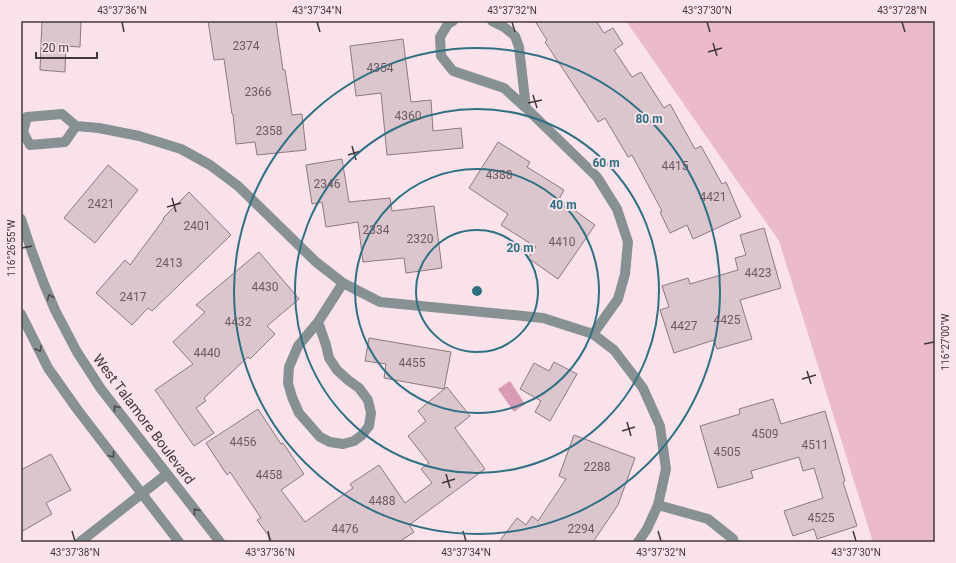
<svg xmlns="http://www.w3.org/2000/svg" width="956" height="563" viewBox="0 0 956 563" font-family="Roboto,sans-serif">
	<rect width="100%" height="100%" fill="#f9e2ea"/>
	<path fill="#ebbacd" d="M626 21H935V542H873L779 241Z"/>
	<path fill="#d89cb4" d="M510 381 525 404 514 412 498 389Z"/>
	<path fill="#dcc6ce" stroke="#8e7981" d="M42 21H81L80 47 66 46 65 72 40 70Z
		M208 21H276L283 70H285L292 115 302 114 306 150 257 155 255 142 236 144 233 114H232L224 59 214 60Z
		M535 21H596L604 33 613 28 623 44 614 50 632 77 641 72 664 108 670 104 695 149 701 146 722 184 726 182 741 217 693 239 687 225 670 233 660 212 662 211 632 155 628 157 605 118 598 122 545 42 547 40Z
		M403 39 411 102 431 100 433 131 461 128 463 148 387 155 381 93 356 96 350 46Z
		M498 142 530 162 527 167 564 190 559 199 595 225 558 279 528 258 536 247 501 225 508 214 469 188Z
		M342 159 349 202 390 198 392 211 434 206 442 268 406 273 404 258 363 262 358 222 326 227 322 202 312 204 306 165Z
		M108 165 138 190 95 243 64 218Z
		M189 192 231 235 152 311 148 308 132 325 96 293 125 260 130 265 164 219 163 218Z
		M764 228 781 288 740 300 752 339 717 349 714 340 674 353 660 310 669 307 662 286 688 278 690 284 738 270 735 258 746 255 740 235Z
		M259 252 299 299 267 326 275 334 250 359 248 357 204 398 206 401 196 408 214 433 194 446 155 390 193 364 173 342 205 312 196 305Z
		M369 338 451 352 444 389 447 387 470 416 455 428 485 469 409 525 414 532 399 542H273L257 520 261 518 230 472 227 475 206 443 258 409 281 444 283 443 304 474 281 490 305 522 353 488 350 484 379 465 405 503 432 483 421 469 429 463 408 436 426 421 418 411 444 389 384 378 386 364 365 361Z
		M554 362 577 374 550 421 535 412 541 401 520 389 534 363 549 371Z
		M773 399 781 424 825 411 845 481 843 482 857 526 817 539 814 529 793 536 784 511 823 498 814 468 803 471 799 457 751 471 753 478 718 488 700 426 740 414 739 409Z
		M574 435 635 458 618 505 593 542H499L517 518 526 525 532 516 538 521 566 479 559 476Z
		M51 454 71 490 46 503 52 514 21 532V470Z"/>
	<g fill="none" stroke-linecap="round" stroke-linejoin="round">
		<path stroke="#879194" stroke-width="10" d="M453 21 448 24 440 37 441 56 453 71 504 88 526 108 597 177 617 209 628 242 625 274 618 299 593 334
			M492 21 504 27 515 36 519 47 526 108
			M62 114 76 126 65 142 30 145 23 132 27 117Z
			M76 126 99 128 139 136 181 149 210 165 238 186 316 262 343 283 380 302 543 318 593 334 614 350 643 388 660 426 666 469 658 505 647 529 638 542
			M21 219 32 252 44 284 55 310 77 352 101 389 220 542
			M21 314 48 368 77 409 179 542
			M318 322 326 345 329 358 337 370 348 380 359 388 368 400 371 413 369 426 362 435 354 441 343 444 330 442 320 437 299 413 292 397 288 383 289 367 298 346 318 322 343 283
			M658 505 708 519 733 539 734 542
			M80 542 167 474"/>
	</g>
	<defs><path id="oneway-chevron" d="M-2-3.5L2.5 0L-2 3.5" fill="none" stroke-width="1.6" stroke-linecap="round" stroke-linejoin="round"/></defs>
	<g stroke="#4f4a4d">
		<use href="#oneway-chevron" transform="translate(50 297) rotate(-113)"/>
		<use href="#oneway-chevron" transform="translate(39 349) rotate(63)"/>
		<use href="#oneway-chevron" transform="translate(116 408) rotate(-128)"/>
		<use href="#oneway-chevron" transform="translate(112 455) rotate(52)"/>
		<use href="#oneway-chevron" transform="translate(196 511) rotate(-128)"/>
	</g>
	<path fill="none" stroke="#41383b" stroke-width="1.5" d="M122 22 124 32M317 22 320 32M512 22 515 32M707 22 710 32M902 22 905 32M713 43 717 56M708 52 722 48M533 95 537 108M528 103 542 100M352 146 356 160M348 155 361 151M172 198 176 212M167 207 181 203M22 248 32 246M924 344 934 342M807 371 811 384M802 379 816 375M627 422 631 436M622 431 635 427M446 474 450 488M442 483 455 479M72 531 75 541M268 531 270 541M463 531 466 541M658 531 661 541M853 531 856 541"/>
	<g fill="none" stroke="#2f7083" stroke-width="2">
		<circle cx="477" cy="291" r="61"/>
		<circle cx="477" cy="291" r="122"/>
		<circle cx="477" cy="291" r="182"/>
		<circle cx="477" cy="291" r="243"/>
	</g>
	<g text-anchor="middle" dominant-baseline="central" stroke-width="4" stroke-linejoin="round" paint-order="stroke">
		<g font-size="12" fill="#685c60">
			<text x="246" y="46">2374</text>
			<text x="380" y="68">4354</text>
			<text x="258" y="92">2366</text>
			<text x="408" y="116">4360</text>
			<text x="269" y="131">2358</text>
			<text x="675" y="166">4415</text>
			<text x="499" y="175">4388</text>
			<text x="327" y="184">2346</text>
			<text x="713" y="197">4421</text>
			<text x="101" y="204">2421</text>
			<text x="197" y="226">2401</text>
			<text x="376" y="230">2334</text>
			<text x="420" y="239">2320</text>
			<text x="562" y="242">4410</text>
			<text x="169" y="263">2413</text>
			<text x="758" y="273">4423</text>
			<text x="265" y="287">4430</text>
			<text x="133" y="297">2417</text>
			<text x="727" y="320">4425</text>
			<text x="238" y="322">4432</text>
			<text x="684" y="326">4427</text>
			<text x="207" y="353">4440</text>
			<text x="412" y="363">4455</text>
			<text x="765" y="434">4509</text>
			<text x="243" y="442">4456</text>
			<text x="815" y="445">4511</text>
			<text x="727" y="452">4505</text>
			<text x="597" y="467">2288</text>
			<text x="269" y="475">4458</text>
			<text x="382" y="501">4488</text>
			<text x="821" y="518">4525</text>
			<text x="345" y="529">4476</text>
			<text x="581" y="529">2294</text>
		</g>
		<g font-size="14" fill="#41383b" stroke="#f9e2ea">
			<text transform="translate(144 419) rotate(53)">West Talamore Boulevard</text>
		</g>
	</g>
	<circle cx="477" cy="291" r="6" fill="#2f7083" stroke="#f9e2ea" stroke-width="2"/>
	<g font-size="12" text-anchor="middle" font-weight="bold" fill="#2f7083" stroke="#f9e2ea" stroke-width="4" stroke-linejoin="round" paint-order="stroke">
		<text x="649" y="123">80 m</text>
		<text x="606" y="167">60 m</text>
		<text x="563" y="209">40 m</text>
		<text x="520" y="252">20 m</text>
	</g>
	<rect width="956" height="563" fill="none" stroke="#f9e2ea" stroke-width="44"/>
	<path d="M36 52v6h61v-6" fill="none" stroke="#41383b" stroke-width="2"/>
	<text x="42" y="52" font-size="12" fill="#41383b" stroke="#f9e2ea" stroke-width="3" paint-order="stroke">20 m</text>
	<rect x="22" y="22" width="912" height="519" fill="none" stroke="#41383b" stroke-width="1.5"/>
	<g font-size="10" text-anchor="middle" fill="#41383b">
		<text x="122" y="14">43°37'36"N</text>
		<text x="317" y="14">43°37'34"N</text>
		<text x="512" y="14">43°37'32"N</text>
		<text x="707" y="14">43°37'30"N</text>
		<text x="902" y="14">43°37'28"N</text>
		<text transform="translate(11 248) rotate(-90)" y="4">116°26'55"W</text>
		<text transform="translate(945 342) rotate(-90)" y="4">116°27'00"W</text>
		<text x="75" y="556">43°37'38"N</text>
		<text x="270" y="556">43°37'36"N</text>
		<text x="466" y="556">43°37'34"N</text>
		<text x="661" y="556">43°37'32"N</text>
		<text x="856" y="556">43°37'30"N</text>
	</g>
</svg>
